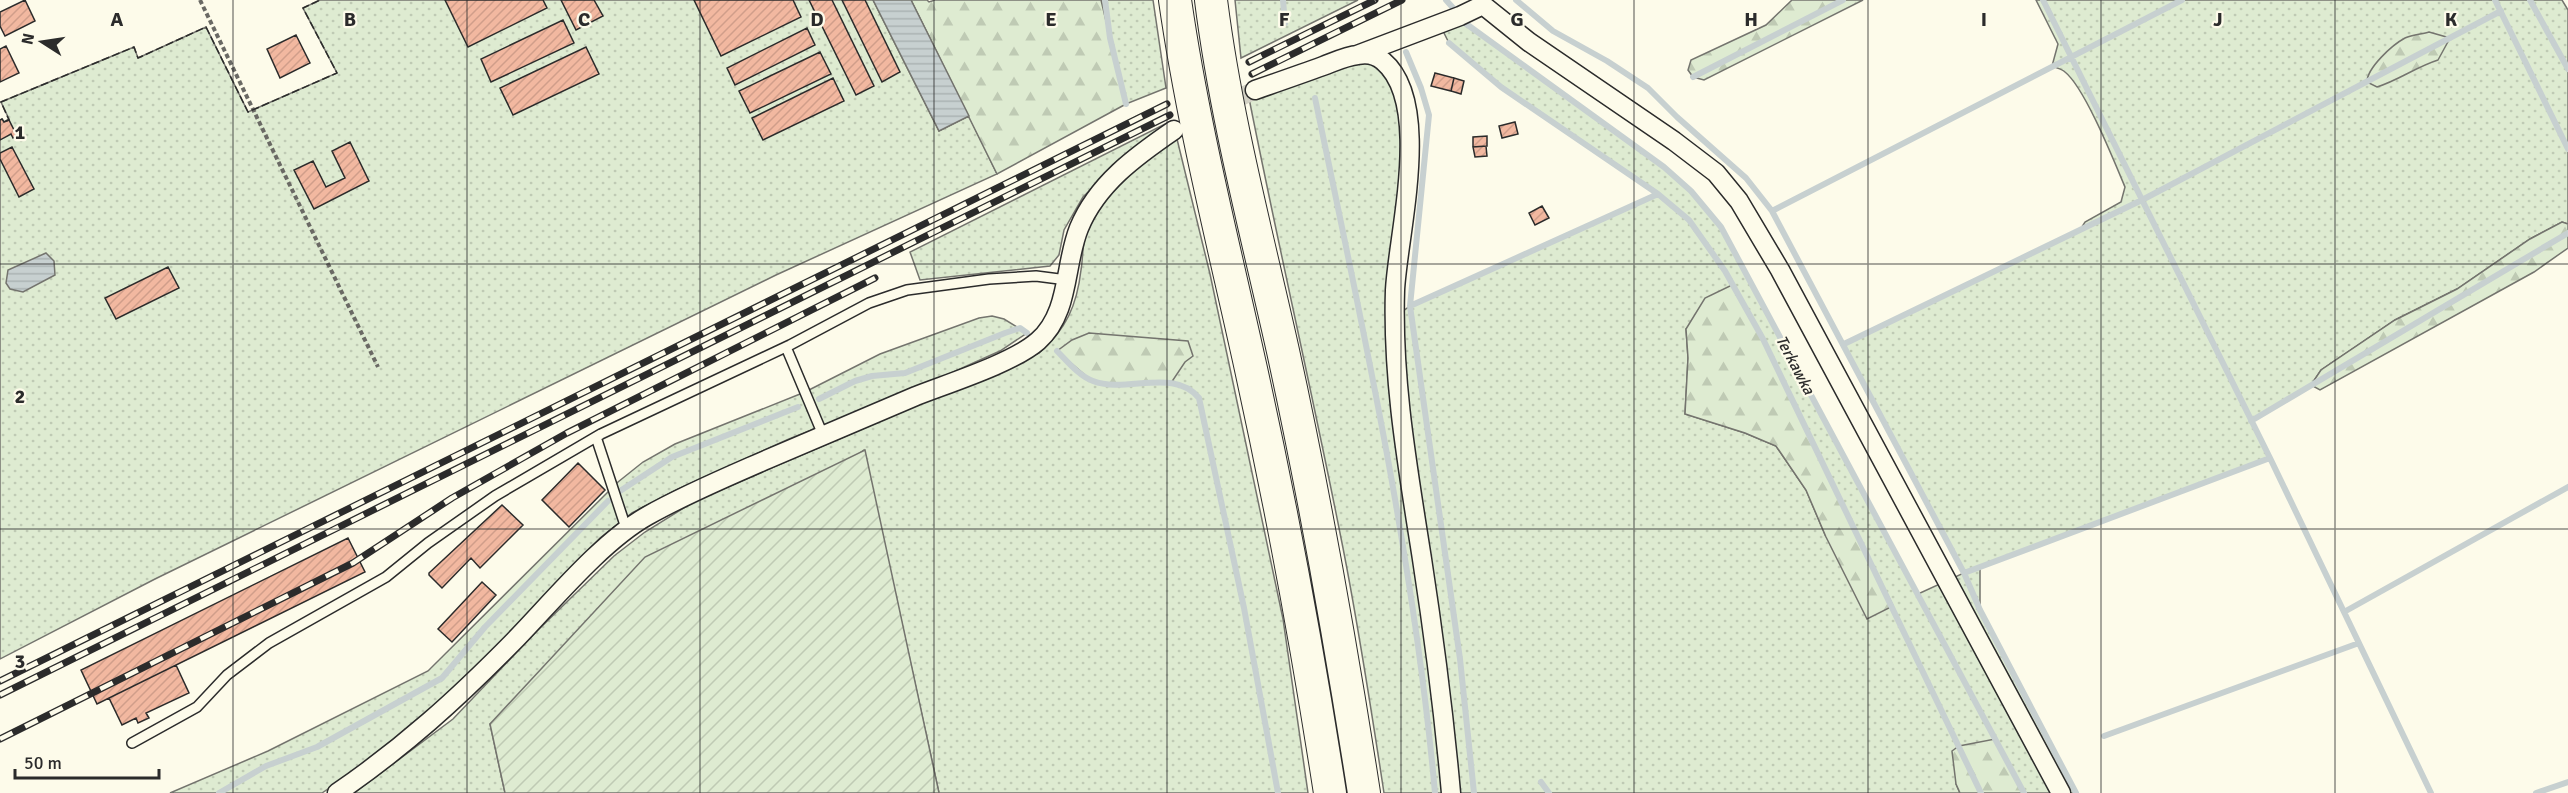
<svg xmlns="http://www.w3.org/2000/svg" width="2568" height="793" viewBox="0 0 2568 793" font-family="Signika,sans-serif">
	<defs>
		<pattern id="grass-dots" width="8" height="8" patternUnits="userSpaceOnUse" patternTransform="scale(1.5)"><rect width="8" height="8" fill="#deebd1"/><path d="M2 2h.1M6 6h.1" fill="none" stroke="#bfcab4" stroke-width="1.8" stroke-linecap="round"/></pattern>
		<pattern id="forest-firs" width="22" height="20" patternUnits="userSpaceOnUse" patternTransform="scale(1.5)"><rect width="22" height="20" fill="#deebd1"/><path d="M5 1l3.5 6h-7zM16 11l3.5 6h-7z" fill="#bfcab4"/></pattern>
		<pattern id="garden-furrows" width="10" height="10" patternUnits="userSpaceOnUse" patternTransform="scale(1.5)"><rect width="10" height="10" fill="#deebd1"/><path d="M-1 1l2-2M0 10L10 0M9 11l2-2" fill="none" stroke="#bfcab4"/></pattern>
		<pattern id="water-rules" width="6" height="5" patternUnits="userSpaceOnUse" patternTransform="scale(1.5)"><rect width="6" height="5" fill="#c7d0d0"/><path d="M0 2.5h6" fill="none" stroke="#abb3b3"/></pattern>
		<pattern id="building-hatch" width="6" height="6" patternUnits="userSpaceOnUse" patternTransform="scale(1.5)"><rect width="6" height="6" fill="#f2b8a0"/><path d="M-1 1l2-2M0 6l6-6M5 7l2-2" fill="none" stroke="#d09e8a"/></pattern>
	</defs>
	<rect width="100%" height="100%" fill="#fdfbea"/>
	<path fill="url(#grass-dots)" stroke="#74746e" stroke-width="1.5" fill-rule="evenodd" d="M320 0H873L939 131 969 116 997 174 776 275 155 579 0 659V120L2 119 4 122 9 119 1 102 134 47 138 58 206 27 248 112 337 73 303 8Z
		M1101 0H1153L1166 88 1126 104Z
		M1235 0H1358L1241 58Z
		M2036 0H2562L2568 10V224L2562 222 2530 239 2457 289 2395 320 2321 370 2311 385 2251 421 2270 458 1980 568V610L2076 793H2024L1995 739 1956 784 1960 793H1384C1371 708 1358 622 1341 538 1312 391 1278 245 1249 98L1373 56 1406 107 1395 317 1410 306 1658 194 1501 87 1449 43 1443 31 1465 23 1664 167 1691 191 1721 227 1918 594 1964 573 1844 344 2080 230 2085 222 2121 202 2125 187C2114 161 2085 88 2065 72 2062 69 2056 68 2052 66L2058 44ZM1733 285 1826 537 1806 490 1776 446 1745 433 1685 414 1688 358 1686 329Z
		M1171 121 1172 124 1109 172 1083 197 1064 230 1059 255 1050 266 920 280 910 252Z
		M1177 139 1210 274 1283 619 1308 793H939L864 450 490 724 505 793H354L453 719 537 631 614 556 645 532 695 501 1039 353C1066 330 1077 305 1081 270 1083 259 1082 248 1085 238 1099 195 1140 162 1177 139Z
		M992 316 1004 319 1027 333 1000 351 920 387 789 439 676 490 632 513 600 538 466 680 370 760 322 793H170L268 751 428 671 618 482 643 462 675 444 805 392 880 354 979 318Z"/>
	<path fill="url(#forest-firs)" stroke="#74746e" stroke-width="1.5" d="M911 0H927L929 2 935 0H1101L1126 104 997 174Z
		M1792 0H1863L1704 80 1693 77 1688 70 1691 60 1766 25Z
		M2429 32 2450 38 2438 60C2416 67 2399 80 2377 87L2367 82C2367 68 2392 45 2405 38 2412 35 2422 34 2429 32Z
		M2562 222 2568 224V248L2534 272 2320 390 2311 385 2321 370 2395 320 2457 289 2530 239Z
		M1732 285 1763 339 1893 606 1867 619 1826 537 1806 490 1776 446 1745 433 1685 414 1688 358 1686 329 1705 298Z
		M1089 333 1188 341 1193 356 1185 362 1171 383 1115 385 1092 381 1057 351 1072 340Z
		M1995 739 2024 793H1960L1956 784 1952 751 1959 746Z"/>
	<path fill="url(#garden-furrows)" stroke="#74746e" stroke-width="1.5" d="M865 450 939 793H505L490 724 645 557Z"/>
	<path fill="url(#water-rules)" stroke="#74746e" stroke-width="1.5" d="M873 0H911L969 116 939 131Z
		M46 253 54 261 55 275 23 292 10 289 6 283 8 270Z"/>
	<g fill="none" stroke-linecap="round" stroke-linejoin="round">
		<path stroke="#c7d0d0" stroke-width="6" d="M1105 0 1110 38 1126 104
			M1283 0 1285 23
			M1446 0 1454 9
			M1516 0 1553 31 1607 61 1648 88 1677 117 1746 178 1772 211 1964 573 1980 610 2076 793
			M2043 0 2270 458 2431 793
			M2495 0 2568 149
			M2530 0 2568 69
			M1465 23 1664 167 1691 191 1721 227 2024 793
			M1449 43 1501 87 1658 194 1689 220 1725 271 1763 339 1981 793
			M1406 52 1421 88 1429 115 1410 306 1460 659 1474 793
			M1693 77 1843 0
			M1315 98C1363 328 1414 559 1435 793
			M1772 211 2182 0
			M1410 306 1658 194
			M1844 344 2142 200 2501 11
			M1057 351C1067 361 1079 376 1093 381 1126 394 1174 367 1199 398L1244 608 1278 793
			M819 399 855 381 872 376 905 373 1005 333 1020 328 1027 333
			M2251 421 2568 233
			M620 491 672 457 798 407
			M1964 573 2270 458
			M2344 612 2568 487
			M2104 736 2359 643
			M1541 782 1549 793
			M219 793 266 766 317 747 442 678 485 627 608 501
			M2536 793 2568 782"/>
	</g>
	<path fill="url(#building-hatch)" stroke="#2b2b2b" stroke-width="1.5" d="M25 0 35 21 5 36 0 26V12Z
		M445 0H543L547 8 468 47Z
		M561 0H594L603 16 576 30Z
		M694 0H793L801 17 721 56Z
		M809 0H832L874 86 856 95Z
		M842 0H865L900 72 882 82Z
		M563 20 574 43 491 82 481 59Z
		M807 28 815 45 735 85 727 68Z
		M296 35 310 63 280 78 267 49Z
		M6 46 19 73 0 82V49Z
		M586 47 599 74 513 115 500 88Z
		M820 52 831 74 750 113 739 91Z
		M1435 73 1454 78 1451 91 1431 86Z
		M833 78 844 101 763 140 752 118Z
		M1454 78 1464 81 1461 94 1451 91Z
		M2 119 4 122 9 120 17 136 13 138 11 134 0 140V120Z
		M1515 122 1518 134 1502 138 1499 126Z
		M1487 136V146L1473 147V137Z
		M350 142 369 181 314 209 294 170 313 161 326 187 345 178 332 151Z
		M1486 146 1487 156 1475 157 1473 147Z
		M12 147 34 189 19 197 0 159V153Z
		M1542 206 1549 218 1535 225 1529 213Z
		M168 267 179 288 116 319 105 298Z
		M578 463 605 490 569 527 542 500Z
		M502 505 523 525 480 568 471 558 442 588 429 575V573Z
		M348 538 365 572 97 704 81 670Z
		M482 582 496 595 452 642 438 629Z
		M176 665 189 693 146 713 149 718 138 723 136 718 122 725 109 698Z"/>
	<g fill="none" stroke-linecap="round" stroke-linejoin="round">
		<path stroke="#d3d1c4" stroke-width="18" stroke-dasharray="18 9" stroke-linecap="butt" d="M1189 122 1255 90"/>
		<g stroke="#2b2b2b" stroke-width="12">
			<path id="service" d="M786 347 823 435
				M596 437 627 531
				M132 743 197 707 227 675 269 643 386 577 428 543 495 496 601 434 790 345 869 303 907 290 989 279 1036 276 1067 280"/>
		</g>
		<g stroke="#2b2b2b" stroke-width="21">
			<path id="minor" d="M1357 55 1460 16 1483 5 1529 42 1674 141 1716 173 1739 201 1780 270 2061 793
				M1255 90C1278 82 1301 74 1323 66 1334 62 1346 56 1358 55 1367 53 1376 55 1383 61 1433 103 1398 233 1395 290 1392 381 1408 469 1422 559 1434 637 1444 715 1451 793
				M337 793C404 747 457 699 514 641 552 602 601 542 647 516 686 494 727 477 768 459 817 438 867 417 916 396 949 383 1013 363 1038 341 1070 313 1064 265 1079 228 1097 184 1136 156 1174 130"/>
		</g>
		<g stroke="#2b2b2b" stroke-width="34">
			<path id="motorway" d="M1175 0C1193 125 1224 246 1251 369 1282 510 1308 651 1330 793
				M1211 0C1226 119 1257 234 1283 351 1315 498 1341 645 1364 793"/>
		</g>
		<path stroke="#6a6964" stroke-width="4" stroke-dasharray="4.5 3" stroke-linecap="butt" d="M200 0 378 367"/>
		<use href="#service" stroke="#fdfbea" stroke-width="9"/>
		<use href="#minor" stroke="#fdfbea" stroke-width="18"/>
		<use href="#motorway" stroke="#fdfbea" stroke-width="32"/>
		<g stroke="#2b2b2b" stroke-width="7">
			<path id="rail" d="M1249 62 1375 0
				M1252 74 1402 0
				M0 681 1167 104
				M0 695 1170 115
				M0 739 353 563 452 498 567 433 875 278"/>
		</g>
		<use href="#rail" stroke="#fdfbea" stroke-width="4.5" stroke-dasharray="14" stroke-linecap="butt"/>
		<path stroke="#2b2b2b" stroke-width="1.5" stroke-dasharray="8 3" stroke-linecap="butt" d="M6 121 9 120 1 102 134 47 138 58 206 27 248 112 337 73 303 8 320 0"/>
	</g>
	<path fill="none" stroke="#2b2b2b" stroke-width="1.5" stroke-opacity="0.55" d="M233 0V793M467 0V793M700 0V793M934 0V793M1167 0V793M1401 0V793M1634 0V793M1868 0V793M2101 0V793M2335 0V793M0 264H2568M0 529H2568"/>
	<g text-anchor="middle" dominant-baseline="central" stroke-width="4.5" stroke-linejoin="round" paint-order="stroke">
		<g font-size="16" font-style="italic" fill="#2b2b2b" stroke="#fdfbea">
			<text transform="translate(1795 365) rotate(62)">Terkawka</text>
		</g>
	</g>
	<g font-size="20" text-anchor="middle" font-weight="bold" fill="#2b2b2b" stroke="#fdfbea" stroke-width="4.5" stroke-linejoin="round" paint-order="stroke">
		<text x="117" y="26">A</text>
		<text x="350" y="26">B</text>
		<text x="584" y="26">C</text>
		<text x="817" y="26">D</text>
		<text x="1051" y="26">E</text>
		<text x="1284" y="26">F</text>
		<text x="1517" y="26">G</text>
		<text x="1751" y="26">H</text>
		<text x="1984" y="26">I</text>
		<text x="2218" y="26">J</text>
		<text x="2451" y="26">K</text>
		<text x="20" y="139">1</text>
		<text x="20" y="403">2</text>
		<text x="20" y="668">3</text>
	</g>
	<g transform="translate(42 42) rotate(282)" stroke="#fdfbea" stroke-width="4.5" paint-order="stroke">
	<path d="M0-4.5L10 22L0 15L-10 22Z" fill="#2b2b2b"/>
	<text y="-9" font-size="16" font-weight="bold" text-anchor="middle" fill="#2b2b2b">N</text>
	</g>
	<path d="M15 769v9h144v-9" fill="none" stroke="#2b2b2b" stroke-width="3"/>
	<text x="24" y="769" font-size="18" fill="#2b2b2b" stroke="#fdfbea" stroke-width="4.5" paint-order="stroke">50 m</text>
</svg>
